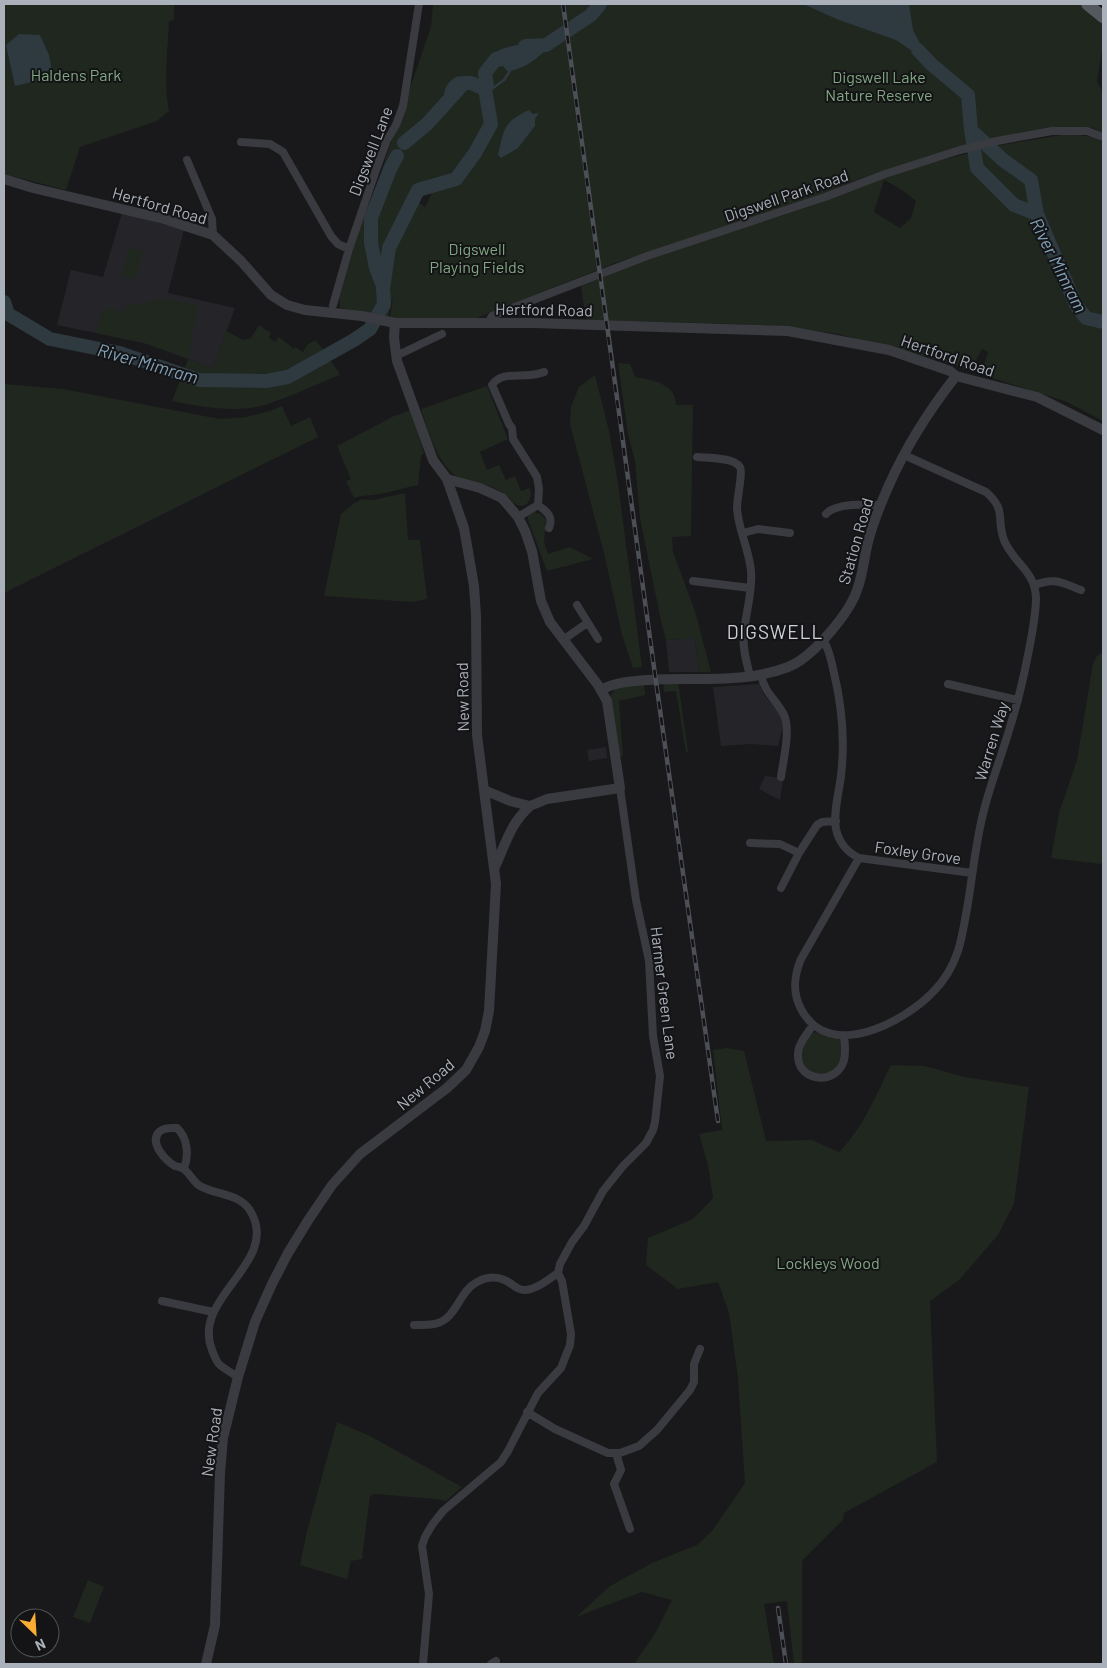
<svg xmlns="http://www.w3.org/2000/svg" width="1107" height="1668" viewBox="0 0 1107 1668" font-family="Barlow,sans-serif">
	<rect width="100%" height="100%" fill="#19191b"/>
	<path fill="#252529" d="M122 213 184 230 168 293 235 308 213 368 144 343 57 325 71 270 103 277Z
		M695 638 699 672H669L666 640Z
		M759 684 764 695 783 717V727L778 746 751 744 721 746 713 687Z
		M606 747 607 758 589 761 587 750Z
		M765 776 774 777 783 780 780 800 759 789Z"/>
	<path fill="#1f271f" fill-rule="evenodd" d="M4 4H174V20L169 21C168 51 163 81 169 111L157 121 80 147 66 190 4 174Z
		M433 4H1080L1103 21V44L1097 82 1103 92V130L1102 132 1093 128 1074 127 1048 129 997 138 932 155 859 179 820 195 615 263 472 320 390 319 393 295 388 318 340 308 339 295 351 248 379 183 386 157 431 27ZM437 183 425 207 412 198 417 189Z
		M1068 134 1094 137 1103 143V421L1067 402 983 375V368L988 352 982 349 970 372 957 366 894 348 838 334 787 327 736 324 586 320 581 286 648 259 808 207 911 168 1001 145ZM884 180 902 190 916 201 911 218 900 228 874 212Z
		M129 248 143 251 136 279 122 276Z
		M163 299 198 305 188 359 213 368 226 331 243 340 251 338 259 325 271 333 269 338 275 342 279 337 294 349 295 347 303 352 307 345 315 340 325 351 340 375C316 384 292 396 268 404 238 414 202 407 172 401L188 359 144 343 96 333 101 312H106L107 308 124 312 126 306Z
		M618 363 630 364 635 377C652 380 676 383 676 405H693L691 536 672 537 673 552 695 611 711 672H699L695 638 666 640 661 621 640 518 635 461 628 434Z
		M595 375 609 431 618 483 642 667 633 668 622 635 604 553 570 424 571 407 579 387Z
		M4 384 63 389 220 419 246 417 270 411 282 406 291 426 310 417 318 437 4 593Z
		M487 386 508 439 480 452 487 470 499 465 506 480 515 476 521 491 529 488C535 497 526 511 515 504 512 502 510 498 507 496 500 490 492 487 483 484 472 482 459 480 451 472 436 458 427 428 421 409Z
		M411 410 424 453 421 456 418 485C403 488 389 493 374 495 366 496 362 495 354 498L346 481 351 479 337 446 394 416Z
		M405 493 408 540H420L427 599 412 602 324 596 341 514 353 504 362 499 373 500Z
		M534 512 541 514 546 520 544 542 548 554 569 547 593 559 547 571 528 520V516Z
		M1103 652V860L1101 864 1051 858 1059 813 1077 760 1093 663 1097 656Z
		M678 681 688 752 686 753 676 691 664 692 663 682Z
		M644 684 645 695 619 701 623 756H619L610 697 615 688Z
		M817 1032C822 1034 826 1036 831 1038 834 1038 837 1037 839 1039 842 1040 842 1046 842 1049 843 1085 794 1079 801 1049 803 1043 808 1037 812 1033Z
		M727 1048 744 1051 766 1141 812 1140 839 1152C863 1128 876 1095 891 1065L924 1066 965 1077 1029 1087 1014 1204 998 1235 959 1280 930 1301 937 1462 844 1513 843 1520 802 1561V1664H794L787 1601 764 1604 774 1664H634L656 1632 672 1600 642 1592 576 1617 610 1586 652 1563 697 1545 712 1531 745 1483 738 1378 729 1313 718 1282 678 1289 646 1265 648 1238 693 1219 713 1198 708 1165 699 1134 722 1130 713 1050Z
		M337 1422 370 1436 462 1487 446 1501 437 1499 375 1494 370 1496 362 1559 351 1561 347 1579 300 1565 307 1531Z
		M88 1580 104 1587 90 1623 73 1617Z"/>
	<path fill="#2e3940" d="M803 4H909L913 30 931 64 896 40 839 20Z
		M19 34 40 35 49 55 53 77 15 86 6 45Z
		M539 42 543 46 544 52C532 62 522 70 507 71L503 66 491 69 485 74C482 45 521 45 539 42Z
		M459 76 471 80V83L467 84 446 107 444 105C443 92 445 81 459 76Z
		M529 110 533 114 539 113 535 119V126L518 148 501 158 498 155C504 129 503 122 529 110Z"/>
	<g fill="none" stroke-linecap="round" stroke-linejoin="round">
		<path stroke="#2e3940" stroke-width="2.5" d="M485 89 489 91 504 80 510 71"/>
		<path stroke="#2e3940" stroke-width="14" d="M525 46 546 45 591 15 600 4
			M918 50 931 64 968 95 971 130 977 168 1014 205 1037 214 1076 305 1086 318 1103 322
			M975 134 1003 160 1031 180 1037 214
			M404 143 427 124 464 83H471L485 89
			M383 286 376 268 371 243V218L390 169 397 156
			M4 302 8 314 50 339 120 353 199 380 266 381 288 377 354 340 370 329 384 304 383 289 389 248 418 190 456 179 475 153 491 124 485 89 487 85 485 73 496 59"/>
		<path stroke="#3a3b41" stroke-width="8" d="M241 142 270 144 283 152 331 236 338 244 349 249
			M187 160 212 219 213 235
			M333 305 349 249 377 167 387 140 396 125 403 106 419 4
			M488 323 492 316 507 310 647 256 825 197 885 174 960 150 997 141 1052 131H1087L1103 137
			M396 356 442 334
			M544 372C525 380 503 369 492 385L509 424 512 428 513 439 537 477 539 489 538 505C546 511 554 516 549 528
			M697 457C707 458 734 457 740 467 743 472 737 498 737 508 738 529 749 549 751 571 753 592 745 614 744 635 742 648 747 663 750 676
			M826 514C835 503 867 504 880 505
			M518 517 538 505
			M743 533 758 529 790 533
			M693 581 750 588
			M1035 585C1055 577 1062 583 1081 590
			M577 605 598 639
			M563 640 587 623
			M823 640C830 650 831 661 834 673 842 706 845 741 841 776 839 792 833 813 836 829 839 843 847 852 859 858L972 873
			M761 675C765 694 776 699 784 715 791 730 783 761 781 777
			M948 684 1018 700
			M750 843 780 844 799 853
			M859 858 801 959C794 976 792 992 801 1009 829 1062 903 1023 933 992 944 981 953 966 958 951 963 935 965 919 968 903 973 872 976 840 984 810 991 782 1002 755 1010 727 1018 702 1024 676 1029 650 1032 633 1036 616 1036 598 1035 570 1013 563 1004 540 996 519 1007 510 986 492L904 455
			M781 888 799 853 817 825 822 822 836 821
			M813 1025C807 1034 797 1045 798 1056 798 1082 837 1086 844 1060 846 1052 845 1044 844 1036
			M184 1168C189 1156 188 1138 177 1128 171 1128 164 1127 159 1132 149 1143 165 1160 175 1166 178 1167 182 1167 185 1170 191 1175 193 1182 200 1186 218 1196 242 1193 252 1214 278 1264 191 1298 212 1350 214 1355 216 1361 219 1364 224 1369 232 1373 238 1377
			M162 1301 213 1312
			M414 1325C421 1325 428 1325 434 1324 457 1320 458 1292 477 1282 488 1276 500 1276 510 1283 514 1286 518 1290 524 1290 536 1290 549 1279 558 1273
			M527 1412 555 1429 599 1449 608 1453H620L639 1446 657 1430 690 1390 694 1382V1364L700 1349
			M616 1453 621 1470 614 1484 630 1529
			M423 1664 429 1594 422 1546 425 1537 432 1525 443 1511 501 1462 508 1451 538 1393 561 1368 570 1345 571 1334 562 1281 558 1273 560 1264 572 1242 584 1226 603 1191 623 1166 646 1143 653 1130 655 1122 660 1076 653 1036 649 961 636 900 620 788
			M491 1664 496 1661"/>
		<path stroke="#3a3b41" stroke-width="10" d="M4 179 33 188 164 219 213 235 241 261 271 295 287 305 305 310 362 316 395 323H533L788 331 889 350 950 371 956 376 1037 397 1103 430
			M395 323 394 338 397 361 433 460 447 479 480 488 502 498 518 517 525 531 532 551 541 601 550 622 598 685 607 701 620 788 547 799 530 806 510 801 484 790
			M601 690C615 682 633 681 649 680 694 677 745 684 788 667 812 658 849 614 857 590 863 575 864 558 868 542 873 523 881 503 889 485 906 447 930 409 956 376
			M495 867C506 843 510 824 530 806
			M206 1664 215 1625 220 1473 223 1438 238 1377 255 1322 272 1284 288 1253 309 1219 332 1185 360 1154 447 1088 466 1070 479 1047 485 1031 489 1011 496 884 477 735 476 615 474 586 464 528 447 479"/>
		<path stroke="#565860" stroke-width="12" d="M1087 4 1103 17"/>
		<g stroke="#4d4f56" stroke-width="4.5">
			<path id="rail" d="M563 4C613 376 665 749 718 1121
				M778 1608 786 1664"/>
		</g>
		<use href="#rail" stroke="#141416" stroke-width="2.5" stroke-dasharray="8" stroke-linecap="butt"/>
	</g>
	<g text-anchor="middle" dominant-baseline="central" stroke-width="4" stroke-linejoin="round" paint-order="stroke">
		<g font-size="16" fill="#81a782" stroke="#141416">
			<text x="76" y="74">Haldens Park</text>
			<text x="879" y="76">Digswell Lake<tspan x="879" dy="18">Nature Reserve</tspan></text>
			<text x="477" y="248">Digswell<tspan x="477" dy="18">Playing Fields</tspan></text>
			<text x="828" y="1262">Lockleys Wood</text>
		</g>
		<g font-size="16" fill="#abb1bb" stroke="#141416">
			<text transform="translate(370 151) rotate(-69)">Digswell Lane</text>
			<text transform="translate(786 195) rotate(-19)">Digswell Park Road</text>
			<text transform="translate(160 205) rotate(16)">Hertford Road</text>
			<text transform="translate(544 309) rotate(1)">Hertford Road</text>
			<text transform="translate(948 355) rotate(19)">Hertford Road</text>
			<text transform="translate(855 541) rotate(-74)">Station Road</text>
			<text transform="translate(462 697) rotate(-91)">New Road</text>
			<text transform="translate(991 741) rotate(-73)">Warren Way</text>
			<text transform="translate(918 852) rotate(8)">Foxley Grove</text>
			<text transform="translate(665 993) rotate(83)">Harmer Green Lane</text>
			<text transform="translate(425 1084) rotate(-40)">New Road</text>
			<text transform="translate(211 1442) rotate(-82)">New Road</text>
		</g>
		<g font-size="18" font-style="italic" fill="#81a0b7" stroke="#141416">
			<text transform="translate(1059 265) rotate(63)">River Mimram</text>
			<text transform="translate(148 363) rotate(16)">River Mimram</text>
		</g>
		<g font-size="19" letter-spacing="1" fill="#ccd0d7" stroke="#141416">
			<text x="775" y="631">DIGSWELL</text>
		</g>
	</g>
	<rect width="1107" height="1668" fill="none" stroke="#abb1bb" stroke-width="10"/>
	<g transform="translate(35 1633) rotate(155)"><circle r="24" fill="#141416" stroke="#505358"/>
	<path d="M0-4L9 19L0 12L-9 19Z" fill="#f9ae33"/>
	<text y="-8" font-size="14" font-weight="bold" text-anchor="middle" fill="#abb1bb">N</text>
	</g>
</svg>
